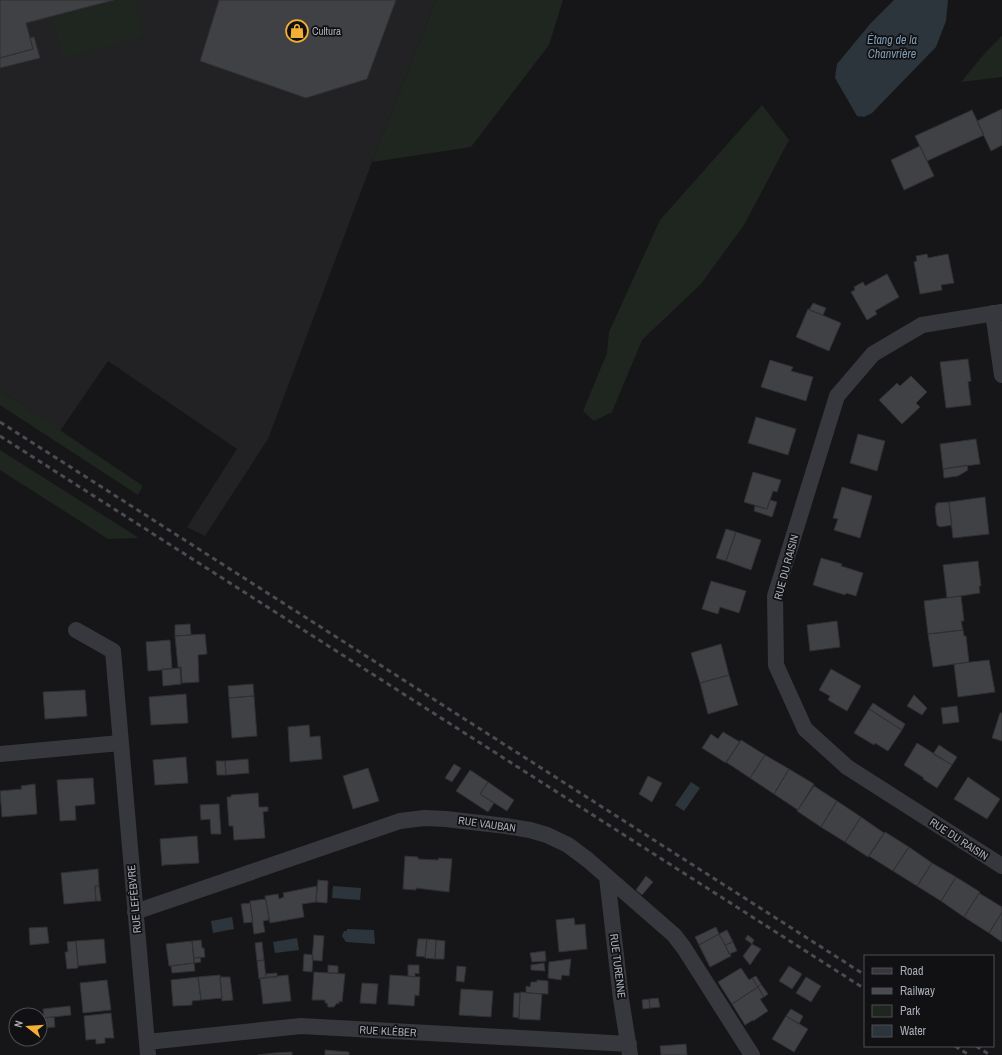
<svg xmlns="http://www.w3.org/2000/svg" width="1002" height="1055" viewBox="0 0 1002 1055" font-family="'Archivo Narrow',sans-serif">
	<rect width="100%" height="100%" fill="#161618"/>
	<path fill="#222225" d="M0 0H436L372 162 268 439 205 536 187 527 237 449 108 361 60 431 0 390Z"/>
	<path fill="#1e261f" d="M116 0H135L144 37 63 58 52 17Z
		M436 0H563L549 45 471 147 372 162Z
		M1002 36V77L961 82 985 53Z
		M762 105 789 140 744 225 701 284 642 340 612 412 594 421 583 411 607 353 609 332 660 220Z
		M0 390 143 486 138 495 0 405Z
		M0 450 139 538 108 539 0 470Z"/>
	<path fill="#2c353c" d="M894 0H948L946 21 936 47 872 113 864 117 857 116 835 78 837 64 870 24Z
		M691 782 700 788 684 811 675 805Z
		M333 886 361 888 360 900 332 898Z
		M232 917 234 929 213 933 211 921Z
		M347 929 374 930 375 944 346 942 342 936 344 931H347Z
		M297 938 299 950 275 953 273 942Z"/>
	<path fill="#404145" stroke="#303034" d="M0 0H114L26 23 33 49 0 58Z
		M219 0H396L367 79 306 98 200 61Z
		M34 37 40 58 0 68V58L33 49 30 38Z
		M1002 109V145L991 151 977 121Z
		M972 110 984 135 927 161 915 136Z
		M920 146 934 176 904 190 891 160Z
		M927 254 928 258 948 254 954 283 941 285 942 290 920 294 914 262 917 261 916 256Z
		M887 274 899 297 875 311 877 314 867 320 851 292 855 290 854 287 863 282 865 286Z
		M813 303 826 308 823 315 809 310Z
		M808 309 841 323 829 351 796 337Z
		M968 359 971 381 968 382 971 405 946 408 940 362Z
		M770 360 793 367 791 371 813 377 806 401 761 387Z
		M911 376 927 392 916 403 920 407 902 424 879 400 897 383 900 386Z
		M756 417 796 429 788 455 748 443Z
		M858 434 885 441 877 471 850 463Z
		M976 439 980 464 943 469 940 444Z
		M967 465 968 470 958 476 944 478 943 469Z
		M753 472 781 480 777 492 773 491 767 509 744 502Z
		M842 487 872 496 860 538 834 530 838 519 833 518Z
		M985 497 989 534 953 538 949 502Z
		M770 500 777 502 772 517 754 511 755 506 767 509Z
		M949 502 952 525 940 527 937 525 935 507 937 503Z
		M726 529 736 532 726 561 716 558Z
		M736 532 761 540 751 570 726 561Z
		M821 558 842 564 841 566 863 573 856 596 846 593 845 595 813 585Z
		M978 561 981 586H979L980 593 947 598 943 565Z
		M711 581 746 591 739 613 720 607 718 614 702 609Z
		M961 596 964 621H961L963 630 928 634 924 601Z
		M837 621 840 647 810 651 807 625Z
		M190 624 191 635 175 636V625Z
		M963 630 964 636H966L969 662 933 667 928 634Z
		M205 634 207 654 198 655 199 682 182 683 181 667H178L175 636Z
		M170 640 172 669 148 671 146 642Z
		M721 644 729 675 700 683 691 653Z
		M989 660 995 692 958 697 954 664Z
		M180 668 181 684 163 686 162 669Z
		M831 669 861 686 847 711 828 700 830 696 819 690Z
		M729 675 738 705 708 714 700 683Z
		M253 684 254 696 229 698 228 686Z
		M85 690 87 716 45 719 43 692Z
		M186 694 188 723 151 725 149 697Z
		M914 695 927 708 922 715 907 706Z
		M254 696 257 736 232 738 229 698Z
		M873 703 905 724 902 730 869 709Z
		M957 706 959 722 943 724 941 708Z
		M869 709 902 730 888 751 875 743 874 745 854 733Z
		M1000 713H1002V741L992 738Z
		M309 725 310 737 320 736 322 759 290 762 288 727Z
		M723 732 740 742 726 763 702 748 711 734 718 739Z
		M741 740 765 755 750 778 726 762Z
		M917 743 952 765 937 788 923 779 924 778 904 765Z
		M939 745 957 757 952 765 933 754Z
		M765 755 789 769 774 794 750 778Z
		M186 757 188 783 155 785 153 760Z
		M248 759 249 773 226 775 225 761Z
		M216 761H225L226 775H217Z
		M454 764 461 768 452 782 445 778Z
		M368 768 379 801 353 809 343 776Z
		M789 769 814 784 798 810 774 794Z
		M470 770 488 782 480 794 494 803 488 812 456 791Z
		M648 776 662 783 652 802 639 794Z
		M968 777 1000 799 987 819 954 799Z
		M93 778 95 804 75 806 76 820 60 821 57 780Z
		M488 782 514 800 507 811 480 794Z
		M35 784 37 814 2 817 0 791 22 789 21 786Z
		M814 786 837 801 821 827 797 811Z
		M258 793 259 807H268V811L263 812 265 838 234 840 233 826H229L227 797H231V795Z
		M837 801 861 817 845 842 821 827Z
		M219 804 221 834H211L210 819 201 820 200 805Z
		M861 817 884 833 868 857 845 842Z
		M885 832 909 847 893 871 869 856Z
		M197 836 199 863 164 865 162 866 160 839Z
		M909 847 932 863 917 886 893 871Z
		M405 856 418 857V859L438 860 439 858 452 859 449 892 416 888V890L403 889Z
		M932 863 956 877 941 901 917 886Z
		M98 869 99 886H95L96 901 64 904 61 873Z
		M646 876 653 882 642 895 636 890Z
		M956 877 980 892 964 917 941 901Z
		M318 880 328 881 327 903 316 902Z
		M95 886H99L101 901H96Z
		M317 886 316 902 302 904 304 917 270 923 265 896 278 894 279 899 284 897 283 893Z
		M979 893 1002 907V912L989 933 964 917Z
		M266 899 269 920 263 921 265 932 254 934 250 901Z
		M250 903 253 922 244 923 241 904Z
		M1002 912V942L989 933Z
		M574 918 575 925 585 924 587 949 559 952 556 920Z
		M47 927 49 943 30 945 29 928Z
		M716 927 719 934 699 945 695 937Z
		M727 930 733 942 725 945 719 934Z
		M719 934 731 956 710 967 699 945Z
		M314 935 324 936 322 961 312 960Z
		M748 935 754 940 752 944 745 939Z
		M104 939 106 963 78 966 76 941Z
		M418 939H427L425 957 416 956Z
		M427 939 436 940 435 959 425 958Z
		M201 940 202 948H204L205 957 194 958 192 941Z
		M436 940 445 941 444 959H435Z
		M76 941 78 968 67 969 65 952H68L67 942Z
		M192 941 194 963 169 966 166 944Z
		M262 942 264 960 257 961 255 943Z
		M733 942 737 951 729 954 725 945Z
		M752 944 761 949 750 965 743 956Z
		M545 951 546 961 532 962 530 953Z
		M304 954 313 955 312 972 303 971Z
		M200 957 201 962 194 963V958Z
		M571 959 569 976 562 975 561 980 548 978 549 962Z
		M264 960 266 978 259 979 257 961Z
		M194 963 195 971 172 973 171 966Z
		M544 963 545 971 531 970V965Z
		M328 965 338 966V973H328Z
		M408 965H419V974L415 973V977L408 976Z
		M457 966 466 967 464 982 456 981Z
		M789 966 802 974 792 989 779 981Z
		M741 968 749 980 752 978 758 987 732 1004 718 982 726 977Z
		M314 972 345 974 342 1002 339 1001V1004L337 1003 334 1007H328L327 1003H325V1000H312Z
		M277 973V977L266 978 265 974Z
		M220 975 222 998 201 1000 198 977Z
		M288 975 291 1001 263 1004 260 978Z
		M390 975 420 977 419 996 415 995 414 1006 388 1004Z
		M756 976 761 984 758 987 752 978Z
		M198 977 201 1000 192 1001V1005L173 1006 171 980Z
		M220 977H230L233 1000 222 1001Z
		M806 977 821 986 811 1002 796 993Z
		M107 980 111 1010 83 1013 80 983Z
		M537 980 548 981V994L526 993V986L530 987 531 982H537Z
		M362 983 378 984 376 1004 360 1003Z
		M761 984 768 994 764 997 758 987Z
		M758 987 764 997 760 999 768 1011 753 1021V1020L745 1025 732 1004Z
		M461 989 493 991 491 1017 459 1015Z
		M520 992 542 994 540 1020 519 1019Z
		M514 993H520L519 1018 513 1017Z
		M658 998 660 1007 650 1008 649 999Z
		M649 999 650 1008 643 1009 642 1000Z
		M70 1006 71 1015 44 1018 43 1009Z
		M791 1009 803 1016 799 1024 786 1016Z
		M111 1013 114 1038H105V1043L96 1044V1039L86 1040 84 1016Z
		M786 1016 808 1029 794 1052 772 1039Z
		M54 1017 55 1027 40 1028V1018Z
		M686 1044 687 1055H661L660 1046Z
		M325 1050 349 1052V1055H325Z
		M292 1052V1055H258L274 1053Z"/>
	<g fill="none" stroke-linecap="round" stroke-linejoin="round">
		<path stroke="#37383d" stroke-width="16" d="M1002 312 922 325 873 354 837 396 775 596 776 665 805 729 847 767 1002 866
			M993 313 1002 375
			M76 630 113 651 148 1055
			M0 754 120 743
			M607 877 621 999 630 1055
			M135 912 400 821 424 818 446 819 506 826 530 830 547 835 568 845 588 860 674 935 684 948 752 1055
			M147 1042 301 1026 629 1044"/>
		<path stroke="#4a4c52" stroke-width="3" stroke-dasharray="5 4" stroke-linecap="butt" d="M0 422 865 975
			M0 436 865 989
			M955 1046 969 1055
			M976 1046 990 1055"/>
	</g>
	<defs>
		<g id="shop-ring" transform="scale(1.15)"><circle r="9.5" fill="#111113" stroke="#f2b134" stroke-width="1.5"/><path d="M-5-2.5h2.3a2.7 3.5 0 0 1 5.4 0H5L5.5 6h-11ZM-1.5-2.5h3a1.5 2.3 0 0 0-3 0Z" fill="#f2b134"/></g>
	</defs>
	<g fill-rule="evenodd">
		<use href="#shop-ring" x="297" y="31"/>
	</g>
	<g text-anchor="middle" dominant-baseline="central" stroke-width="3.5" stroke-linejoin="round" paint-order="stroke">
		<g font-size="11" fill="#a8adb8" stroke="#111113" text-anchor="start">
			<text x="312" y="31">Cultura</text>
		</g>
		<g font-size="11" fill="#a8adb8" stroke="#111113">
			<text transform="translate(786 567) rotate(-75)">RUE DU RAISIN</text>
			<text transform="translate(487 824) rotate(8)">RUE VAUBAN</text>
			<text transform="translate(959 839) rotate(33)">RUE DU RAISIN</text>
			<text transform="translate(134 899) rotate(-95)">RUE LEFÈBVRE</text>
			<text transform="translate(618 966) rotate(83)">RUE TURENNE</text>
			<text transform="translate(388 1031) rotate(3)">RUE KLÉBER</text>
		</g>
		<g font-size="12" font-style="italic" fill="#7f9bb3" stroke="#111113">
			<text x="892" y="40">Étang de la<tspan x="892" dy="14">Chanvrière</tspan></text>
		</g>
	</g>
	<rect x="864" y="955" width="130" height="92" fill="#111113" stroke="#4d4f55"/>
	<rect x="872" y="968" width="20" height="6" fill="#37383d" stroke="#4d4f55"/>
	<text x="900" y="975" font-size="12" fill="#a8adb8">Road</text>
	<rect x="872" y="988" width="20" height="6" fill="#4a4c52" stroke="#4d4f55"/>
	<text x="900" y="995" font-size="12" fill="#a8adb8">Railway</text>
	<rect x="872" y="1005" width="20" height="12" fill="#1e261f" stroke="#4d4f55"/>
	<text x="900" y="1015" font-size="12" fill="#a8adb8">Park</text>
	<rect x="872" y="1025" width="20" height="12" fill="#2c353c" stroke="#4d4f55"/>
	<text x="900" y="1035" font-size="12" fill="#a8adb8">Water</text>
	<g transform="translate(28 1027) rotate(287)"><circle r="19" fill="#111113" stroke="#4d4f55"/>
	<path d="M0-3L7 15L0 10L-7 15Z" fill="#f2b134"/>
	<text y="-6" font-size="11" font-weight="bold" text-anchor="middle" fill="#a8adb8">N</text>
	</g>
</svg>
